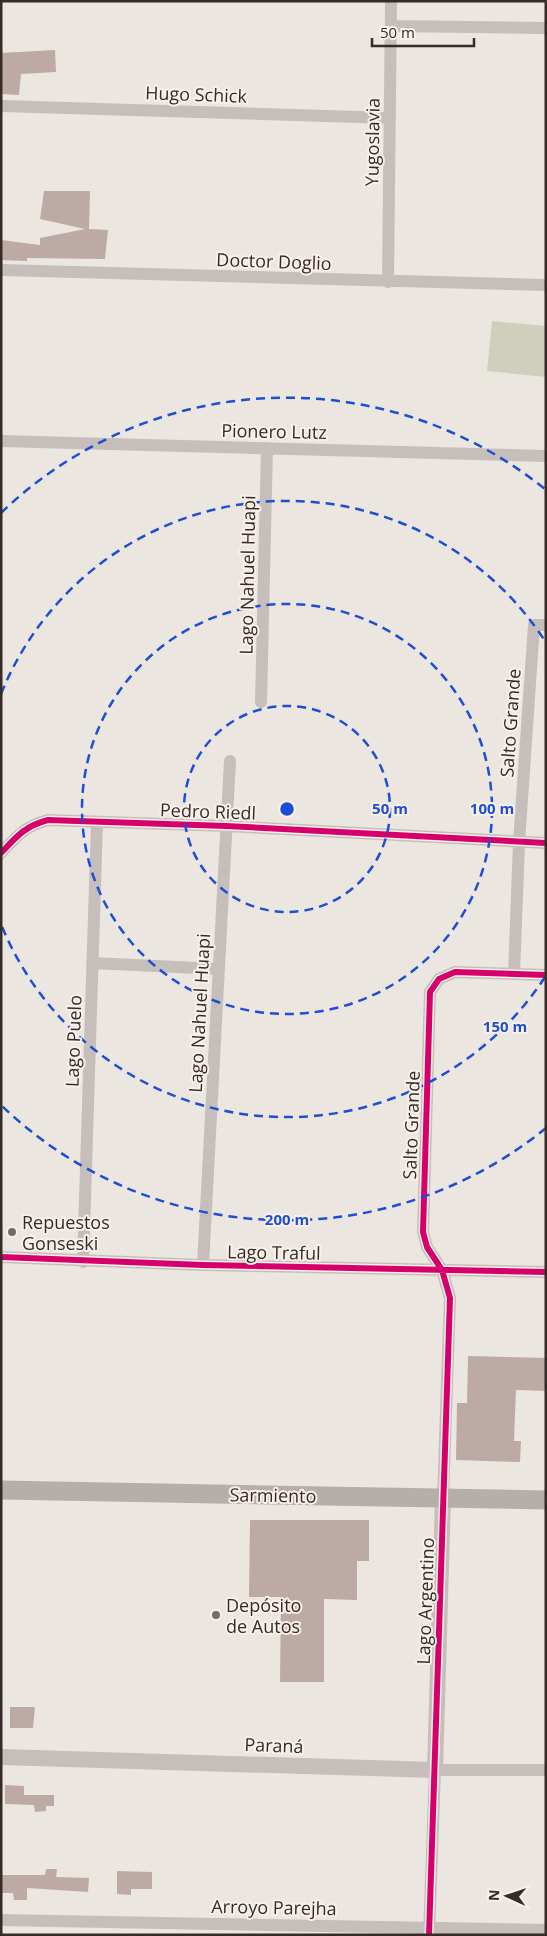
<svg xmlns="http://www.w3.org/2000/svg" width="547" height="1936" viewBox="0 0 547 1936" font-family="'Open Sans',sans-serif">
	<rect width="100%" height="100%" fill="#ece6e1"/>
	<path fill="#ced0bc" d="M492 321 546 326V377L487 371Z"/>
	<path fill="#beaaa4" d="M55 50 56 72 21 74 19 95 1 94V53Z
		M44 191H90L89 229 108 230 105 259 27 258V261L1 260V240L40 245V238L85 229 40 219Z
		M468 1356 546 1358V1391L516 1390 514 1441H521L520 1462 456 1460 457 1403H467Z
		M250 1520H369V1561H357V1600L324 1599V1682H280L281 1597H249Z
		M10 1707H35L33 1728H10Z
		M5 1785 24 1786V1795H54V1806H46V1811L35 1812 34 1805 5 1804Z
		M46 1869H57L56 1877 89 1878 88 1892 27 1888V1900H14L13 1893H1V1875H45Z
		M117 1871 152 1872V1889H131V1895L117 1894Z"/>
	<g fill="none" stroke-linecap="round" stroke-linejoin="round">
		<path stroke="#c5beba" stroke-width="12" d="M391 26 546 28
			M1 106 390 118
			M1 270 546 285
			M388 282 391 1
			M1 441 546 456
			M261 702 267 448
			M1 853C17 836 25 826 48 820L226 826 546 843
			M92 963 219 969
			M514 974 519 843 534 625H546
			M1 1257 203 1265 546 1272
			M83 1262 97 822
			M203 1265 230 761
			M443 1498 450 1298 442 1270 427 1247 423 1232 430 992 439 979 455 972 546 975
			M1 1920 546 1930
			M429 1935 435 1770H546"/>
		<path stroke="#c5beba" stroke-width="16" d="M1 1757 435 1770 443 1498"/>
		<path stroke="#b5aeab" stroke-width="19" d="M1 1490 546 1500"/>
		<g stroke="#f8f0e9" stroke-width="9">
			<path id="cycleway" d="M1 853C17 836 25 826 48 820L226 826 546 843
				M1 1257 203 1265 546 1272
				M429 1935 450 1298 442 1270 427 1247 423 1232 430 992 439 979 455 972 546 975"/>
		</g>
		<use href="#cycleway" stroke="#d6006c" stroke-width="6"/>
	</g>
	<g fill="none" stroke="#1d4ed8" stroke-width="2.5" stroke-dasharray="9 6">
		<circle cx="287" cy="809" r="103"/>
		<circle cx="287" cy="809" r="205"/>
		<path d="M545 977A308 308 0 0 1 1 924M1 694A308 308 0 0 1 545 641"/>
		<path d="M546 1128A411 411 0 0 1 1 1105M1 513A411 411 0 0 1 546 490"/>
	</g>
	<g fill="#756c69" stroke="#f8f0e9" stroke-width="2">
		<circle cx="12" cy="1232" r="5"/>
		<circle cx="216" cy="1615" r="5"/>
	</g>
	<g text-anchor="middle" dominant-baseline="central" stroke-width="4" stroke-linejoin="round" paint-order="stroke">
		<g font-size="18" fill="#352b29" stroke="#f8f0e9">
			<text transform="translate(196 94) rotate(2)">Hugo Schick</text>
			<text transform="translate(372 142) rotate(-89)">Yugoslavia</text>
			<text transform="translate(274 261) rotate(2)">Doctor Doglio</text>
			<text transform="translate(274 431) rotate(1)">Pionero Lutz</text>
			<text transform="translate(247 575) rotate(-89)">Lago Nahuel Huapi</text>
			<text transform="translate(510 723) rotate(-86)">Salto Grande</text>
			<text transform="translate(208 811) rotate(2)">Pedro Riedl</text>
			<text transform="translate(199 1013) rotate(-87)">Lago Nahuel Huapi</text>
			<text transform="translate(73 1041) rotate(-88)">Lago Puelo</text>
			<text transform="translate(411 1125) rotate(-88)">Salto Grande</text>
			<text transform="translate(274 1252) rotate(1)">Lago Traful</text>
			<text transform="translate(273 1495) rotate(1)">Sarmiento</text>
			<text transform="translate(425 1601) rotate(-88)">Lago Argentino</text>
			<text transform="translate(274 1745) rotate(2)">Paraná</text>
			<text transform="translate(274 1907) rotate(1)">Arroyo Parejha</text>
		</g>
		<g font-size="18" fill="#352b29" stroke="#f8f0e9" text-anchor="start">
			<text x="22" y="1222">Repuestos<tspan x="22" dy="21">Gonseski</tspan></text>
			<text x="226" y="1605">Depósito<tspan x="226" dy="21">de Autos</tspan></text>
		</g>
	</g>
	<circle cx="287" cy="809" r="8" fill="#1d4ed8" stroke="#f8f0e9" stroke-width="2.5"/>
	<g font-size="15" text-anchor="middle" font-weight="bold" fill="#1d4ed8" stroke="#f8f0e9" stroke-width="4" stroke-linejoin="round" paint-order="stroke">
		<text x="390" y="814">50 m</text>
		<text x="492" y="814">100 m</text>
		<text x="505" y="1032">150 m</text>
		<text x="287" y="1225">200 m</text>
	</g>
	<rect width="547" height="1936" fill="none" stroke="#352b29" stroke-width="5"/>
	<g transform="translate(507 1896) rotate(273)" stroke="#f8f0e9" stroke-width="4" paint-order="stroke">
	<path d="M0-4L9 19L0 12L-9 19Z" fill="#352b29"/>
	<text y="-8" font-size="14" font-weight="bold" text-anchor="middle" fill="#352b29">N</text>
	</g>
	<path d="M372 38v8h102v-8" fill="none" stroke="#352b29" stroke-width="2.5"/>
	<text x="380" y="38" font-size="15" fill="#352b29" stroke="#f8f0e9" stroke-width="4" paint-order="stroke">50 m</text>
</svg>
